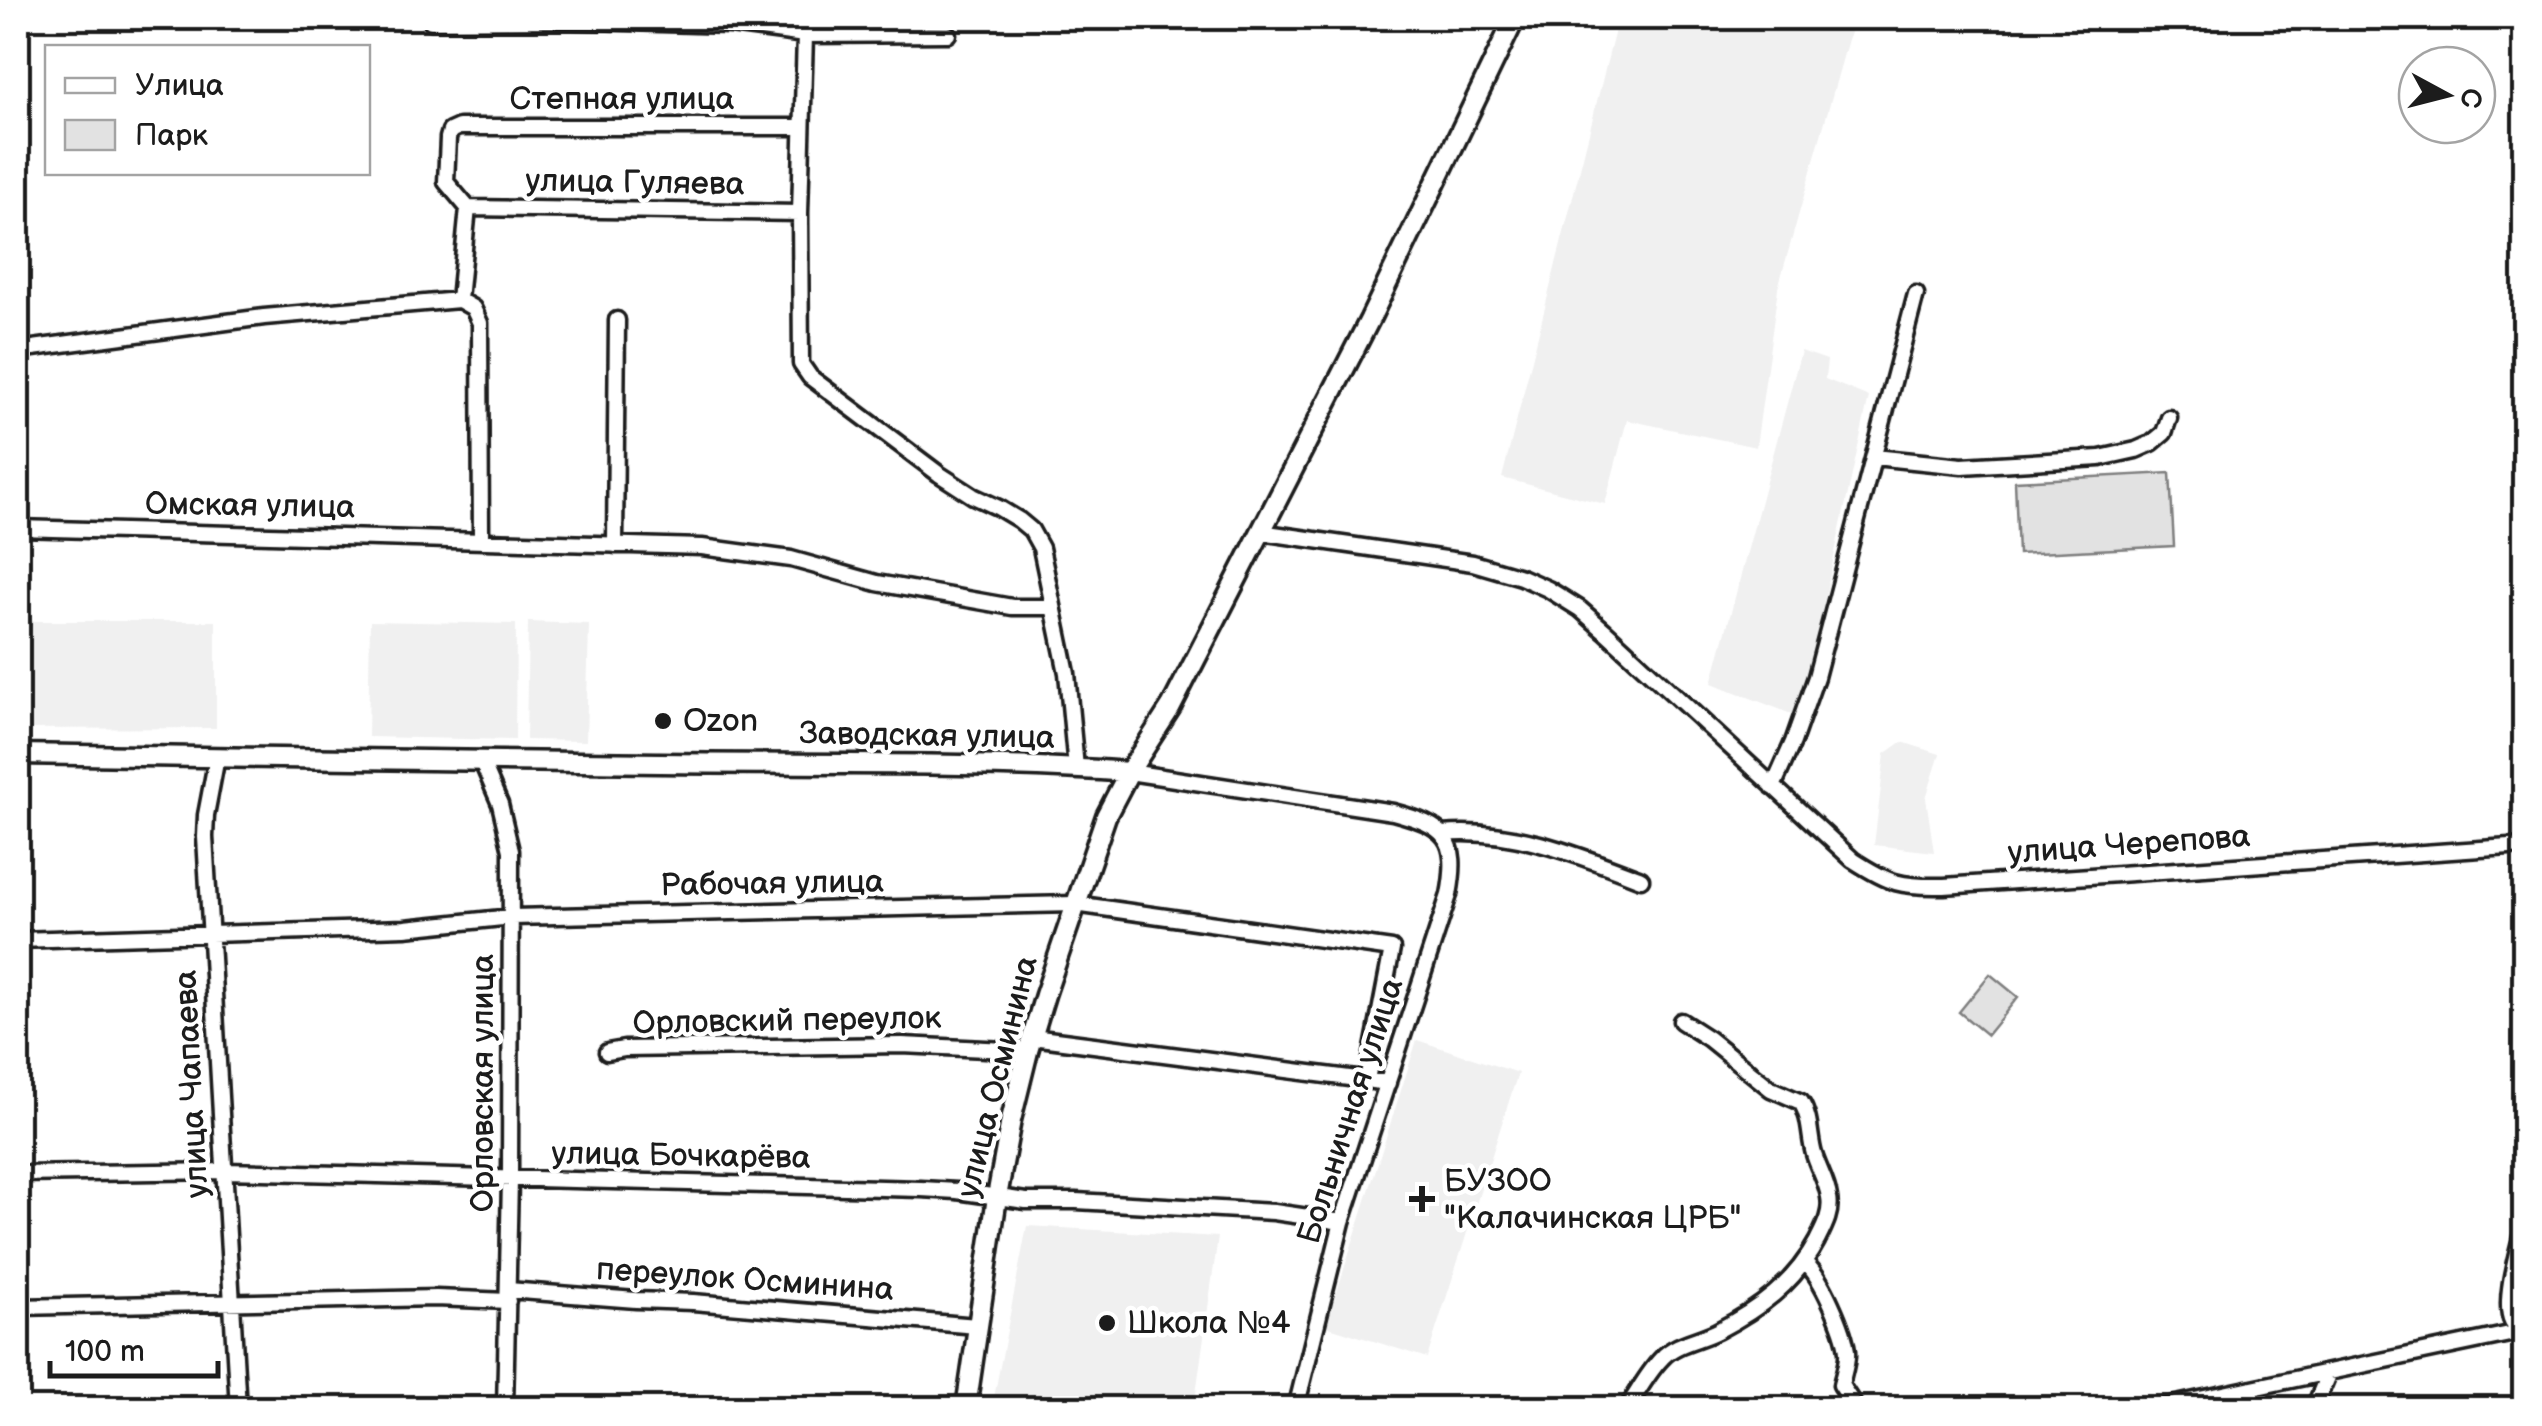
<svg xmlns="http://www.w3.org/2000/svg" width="2542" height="1426" viewBox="0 0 2542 1426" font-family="'Balsamiq Sans',sans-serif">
	<rect width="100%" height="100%" fill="#fff"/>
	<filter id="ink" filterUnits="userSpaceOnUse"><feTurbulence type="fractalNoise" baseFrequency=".01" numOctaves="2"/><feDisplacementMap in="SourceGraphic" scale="20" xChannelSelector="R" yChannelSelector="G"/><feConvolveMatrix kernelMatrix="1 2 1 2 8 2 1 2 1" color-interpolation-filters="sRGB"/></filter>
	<g filter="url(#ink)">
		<path fill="#f0f0f0" d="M1618 18H1854L1778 288 1756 447 1627 420 1605 504 1502 478Z
			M1801 351 1827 360 1825 379 1869 397 1799 717 1712 683Z
			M18 621H216V728L18 729Z
			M370 621 516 624 515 740 368 737Z
			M528 622 589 624 586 741 526 740Z
			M1902 742 1940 754 1926 798 1934 852 1874 845 1885 754Z
			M1417 1040 1518 1073 1427 1358 1326 1326Z
			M1027 1226 1218 1237 1194 1408H992Z"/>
		<path fill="#e2e2e2" stroke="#7f7f7f" stroke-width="2.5" d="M2170 473 2174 546 2018 554 2015 481Z
			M1990 974 2018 997 1987 1035 1959 1012Z"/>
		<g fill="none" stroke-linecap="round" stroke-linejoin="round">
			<g stroke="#1c1c1c" stroke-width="21">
				<path id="street" d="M2512 18 2524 23
					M431 21 555 20 730 25 805 35 948 34
					M805 35 800 213 801 364 810 377 939 474 973 496 999 508 1019 520 1031 530 1041 548 1067 673 1076 768
					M468 208 800 213
					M18 350 264 317 459 300
					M1874 457 1962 466 2100 458 2136 450 2152 443 2164 433 2169 418
					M18 528 702 547 791 559 877 583 1012 607H1053
					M1260 532 1473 563 1521 577 1548 589 1580 609 1605 631 1853 860C1890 884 1901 887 1944 886L2524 846
					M481 539 480 323 473 308 459 300 468 208 446 182 448 138 450 131 459 127H802
					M615 545 617 320
					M217 757 206 815 205 837 238 1408
					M482 762 500 804 511 851 510 1180 505 1408
					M1129 772 1393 812C1445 826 1460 837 1449 895L1342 1222 1296 1408
					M1773 787 1793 742 1816 677 1916 294
					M1443 834C1509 827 1579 855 1641 879
					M18 940 405 928 512 917 1075 904 1392 949 1367 1080
					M1032 1037 1388 1083
					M607 1052 624 1049 902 1045 1028 1051
					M18 1174 225 1171 921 1189 957 1191 1026 1201H1076L1274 1212 1342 1222
					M1805 1263C1821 1275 1845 1331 1847 1352 1848 1362 1843 1375 1841 1385L1856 1408
					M508 1290 636 1300 693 1302 977 1326
					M18 1307 436 1298 508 1301
					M2524 1331C2518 1328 2516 1328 2512 1321 2502 1302 2519 1247 2524 1225
					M1627 1408C1638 1392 1648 1372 1662 1358 1675 1343 1700 1340 1717 1331 1759 1309 1794 1284 1817 1241 1824 1227 1832 1213 1829 1197 1827 1182 1818 1168 1814 1154 1809 1137 1811 1118 1801 1102L1771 1089 1709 1039 1681 1021
					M2157 1408 2524 1331
					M2314 1408 2329 1372"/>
			</g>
			<g stroke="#1c1c1c" stroke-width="25">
				<path id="secondary" d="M18 754C232 757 446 762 660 763 816 765 973 761 1129 772
					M966 1408 997 1197 1011 1120 1028 1051 1045 995 1106 816 1129 772 1171 707 1370 319 1515 18"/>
			</g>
			<use href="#street" stroke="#fff" stroke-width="14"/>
			<use href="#secondary" stroke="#fff" stroke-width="18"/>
		</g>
	</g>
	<g fill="#1c1c1c" stroke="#fff" stroke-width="4">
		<circle cx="663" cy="721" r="10"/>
		<path d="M1417 1184h10v10h10v10h-10v10h-10v-10h-10v-10h10z"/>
		<circle cx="1107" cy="1323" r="10"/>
	</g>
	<g text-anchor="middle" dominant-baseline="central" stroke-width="9" stroke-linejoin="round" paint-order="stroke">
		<g font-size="32" fill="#1c1c1c" stroke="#fff">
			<text x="622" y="99">Степная улица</text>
			<text transform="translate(635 183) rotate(1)">улица Гуляева</text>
			<text transform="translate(250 506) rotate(1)">Омская улица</text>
			<text transform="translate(927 736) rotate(1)">Заводская улица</text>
			<text transform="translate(2129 845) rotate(-4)">улица Черепова</text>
			<text transform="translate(772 884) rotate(-1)">Рабочая улица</text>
			<text transform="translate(787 1021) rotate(-1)">Орловский переулок</text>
			<text transform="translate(998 1077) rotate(-76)">улица Осминина</text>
			<text transform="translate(483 1083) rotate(-90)">Орловская улица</text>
			<text transform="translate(192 1084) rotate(-93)">улица Чапаева</text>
			<text transform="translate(1351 1111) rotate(-72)">Больничная улица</text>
			<text transform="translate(681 1156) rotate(1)">улица Бочкарёва</text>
			<text transform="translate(745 1280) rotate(4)">переулок Осминина</text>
		</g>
		<g font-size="32" fill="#1c1c1c" stroke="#fff" text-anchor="start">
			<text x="683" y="721">Ozon</text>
			<text x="1444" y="1181">БУЗОО<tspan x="1444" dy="37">"Калачинская ЦРБ"</tspan></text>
			<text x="1127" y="1323">Школа №4</text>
		</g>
	</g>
	<rect width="2542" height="1426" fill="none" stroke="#fff" stroke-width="60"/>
	<rect x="30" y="30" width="2482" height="1366" fill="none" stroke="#1c1c1c" stroke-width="4" filter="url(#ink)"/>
	<rect x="45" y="45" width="325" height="130" fill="#ffffff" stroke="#a4a4a4" stroke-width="2.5"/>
	<rect x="65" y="78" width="50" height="15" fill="#ffffff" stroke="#a4a4a4" stroke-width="2.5"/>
	<text x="135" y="95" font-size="30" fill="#1c1c1c">Улица</text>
	<rect x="65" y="120" width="50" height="30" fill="#e2e2e2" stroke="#a4a4a4" stroke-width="2.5"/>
	<text x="135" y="145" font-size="30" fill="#1c1c1c">Парк</text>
	<g transform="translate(2447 95) rotate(97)"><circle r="48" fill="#ffffff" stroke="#a4a4a4" stroke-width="2.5"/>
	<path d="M0-8L18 38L0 25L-18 38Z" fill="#1c1c1c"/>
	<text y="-15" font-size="28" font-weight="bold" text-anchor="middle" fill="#1c1c1c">С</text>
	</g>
	<path d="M50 1361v15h168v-15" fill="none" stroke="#1c1c1c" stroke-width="5"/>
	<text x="65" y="1361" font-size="30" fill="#1c1c1c" stroke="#ffffff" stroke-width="8" paint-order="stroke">100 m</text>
</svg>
